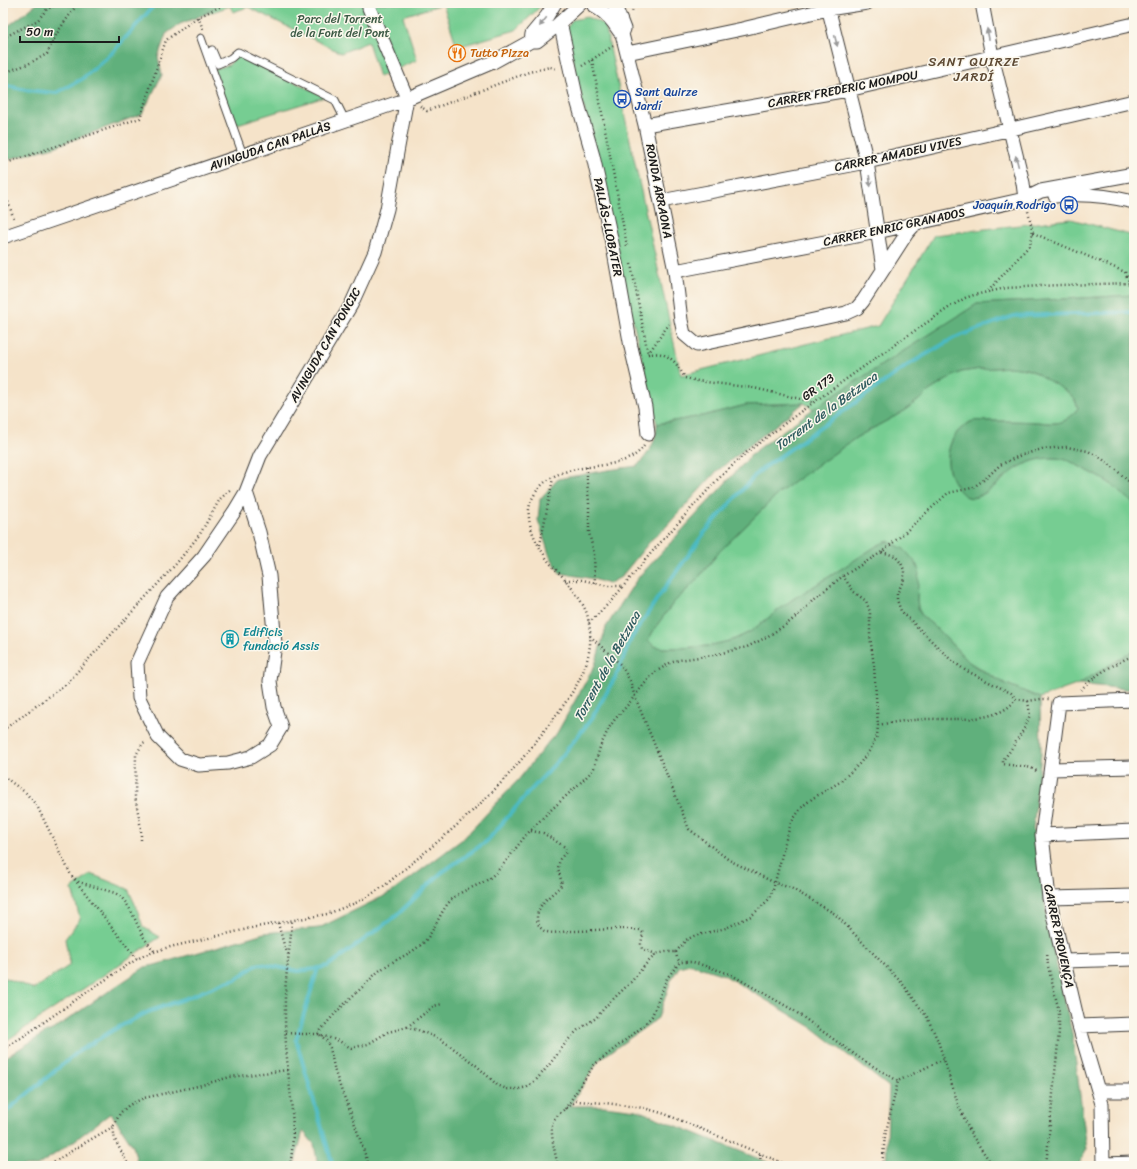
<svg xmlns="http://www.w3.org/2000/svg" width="1137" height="1169" viewBox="0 0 1137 1169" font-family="Sriracha,sans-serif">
	<rect width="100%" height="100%" fill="#fbf7ec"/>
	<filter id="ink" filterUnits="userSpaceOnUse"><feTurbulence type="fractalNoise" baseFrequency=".025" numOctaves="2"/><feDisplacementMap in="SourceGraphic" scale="8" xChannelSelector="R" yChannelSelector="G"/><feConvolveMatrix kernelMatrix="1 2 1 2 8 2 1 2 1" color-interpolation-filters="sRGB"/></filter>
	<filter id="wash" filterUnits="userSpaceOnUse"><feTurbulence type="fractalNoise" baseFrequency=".012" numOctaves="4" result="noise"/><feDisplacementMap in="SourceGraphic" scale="16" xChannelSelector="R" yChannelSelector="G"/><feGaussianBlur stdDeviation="0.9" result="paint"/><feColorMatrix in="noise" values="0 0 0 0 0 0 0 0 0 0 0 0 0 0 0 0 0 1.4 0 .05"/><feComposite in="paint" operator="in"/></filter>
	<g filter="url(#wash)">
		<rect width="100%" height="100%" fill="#f5e3c9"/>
		<path fill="#76cd92" stroke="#497457" d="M220 3H543L541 6 516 30 457 47 443 4 403 16 417 60 379 77 368 42 341 53 248 7 233 12 230 6 203 15Z
			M587 17 605 25 681 375 878 326 934 235 1071 219 1134 236V295L977 304 813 409 804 403 746 405 702 416 657 424 566 30 572 20Z
			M238 54 325 97 231 126 214 69 229 65Z
			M1009 367C1015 367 1020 368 1025 369 1036 371 1069 390 1074 399 1076 402 1077 406 1078 408 1072 416 1066 422 1056 423 1049 424 1041 422 1035 422 1017 421 1000 421 983 421 980 421 976 420 974 421 971 421 968 423 966 425 946 437 943 465 955 484 958 489 962 495 968 497 980 502 1000 481 1009 474 1024 462 1046 454 1066 460 1071 461 1077 465 1082 468 1092 473 1102 478 1111 484 1119 490 1126 498 1134 504V650L1079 684 1040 698 1004 683 969 662 935 627 922 616 918 608 917 598V589L878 545 824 580 793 599 750 632 733 640 708 646 681 648H662L654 646 648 640 657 625 674 602 695 582 719 552 780 492 788 486 857 437 899 414 922 398 929 391 953 376 961 372 980 369Z
			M91 874 128 889 136 906 143 927 160 937 3 1043V977L34 989 70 965 65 939 80 919 72 889Z"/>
		<path fill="#60b07c" stroke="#3e664c" d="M38 3H220L203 15 180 24 166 34 158 57 162 75 142 114 57 146 3 161V30Z
			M1134 295V504C1126 498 1119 490 1111 484 1102 478 1092 473 1082 468 1077 465 1071 461 1066 460 1046 454 1024 462 1009 474 999 481 981 501 968 497 962 495 958 489 955 484 943 466 946 437 966 425 968 424 971 421 974 421 976 420 980 421 983 421 1000 421 1017 421 1035 422 1041 422 1049 424 1056 423 1066 422 1072 416 1078 408L1075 399 1068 392 1034 372 1027 369 1009 367 980 369 961 372 953 376 929 391 922 398 899 414 857 437 780 492 719 552 695 582 674 602 657 625 648 640 654 646 662 648H681L708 646 733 640 750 632 793 599 824 580 878 545 888 541 904 549 916 563 919 571 917 599 918 608 922 616 935 627 969 662 976 667 1004 683 1040 698 1041 754 1033 830 1051 940 1072 1033 1087 1149 1078 1166H886L889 1087 813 1028 724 975 690 964 679 967 671 980 658 1018 599 1060 570 1106H604L637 1110 777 1166H318L314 1144 303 1131 294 1166H138L133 1146 111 1113 70 1144 37 1166H3V1059L45 1033 54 1029 109 991 145 967 155 965 264 933 319 928 392 892 464 838 519 779 550 740 557 733 595 665 606 627 637 579 754 452 813 409 977 304Z
			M804 403 717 471 664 529 652 539 621 577 608 584 594 579 560 573 549 554 538 520 540 499 558 479 608 470 637 466C649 453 656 443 657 424L702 416 746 405Z
			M1134 650V690L1079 684Z"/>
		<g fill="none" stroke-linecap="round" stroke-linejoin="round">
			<path stroke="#4bbac3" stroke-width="4" d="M3 85 26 90 56 93 82 79 112 53 156 3
				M318 968 296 1040 333 1166
				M3 1114 79 1051 115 1029 148 1012 184 999 226 982 236 979 256 965 261 964 298 971 315 969 328 966 396 916 441 873 487 841 529 792 562 756 592 718 616 676 631 639 659 596 705 532 758 472 908 365 954 338 1013 316 1134 312"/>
		</g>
	</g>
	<g filter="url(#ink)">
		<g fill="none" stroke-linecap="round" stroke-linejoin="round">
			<g stroke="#3d3a36" stroke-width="9">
				<path id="lane" d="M201 38 243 155
					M212 50 218 64 231 58 238 52 335 100 345 120"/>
			</g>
			<g stroke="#3d3a36" stroke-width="15">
				<path id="street" d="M614 3 624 29 622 34 645 125 675 271 681 320 684 334 697 345 846 313 857 308 863 301 907 233 916 223
					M827 3 867 162 883 269
					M982 3 992 56 1023 183 1025 199
					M594 6C601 10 607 14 612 21 616 25 617 30 622 34
					M560 22 577 100 593 156 614 252 631 347 645 407 648 434
					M531 41 532 34 547 16 555 3
					M627 53 742 29 828 9 867 3
					M645 125 848 90 1134 24
					M1055 196C1081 193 1109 196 1134 202
					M661 201 867 162 1134 101
					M3 237 399 102 493 62 531 41H537L555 27 580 4
					M675 271 877 232 1025 199 1041 191 1134 174
					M246 492 259 532 269 576 275 644 270 681 274 707 281 727 270 745 251 757 228 763 199 765 180 759 158 737 139 698 137 663 167 597 204 556 234 512 246 492 260 456 351 305 375 252 387 209 398 147 407 98 369 8V3
					M1051 769 1134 767
					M1042 835 1134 831
					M1049 898 1134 896
					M1064 961 1134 959
					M1079 1026 1134 1024
					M1098 1091H1134
					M1103 1164 1134 1163
					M1103 1166 1102 1104 1079 1026 1049 898 1042 835 1059 703 1134 700"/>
			</g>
			<path stroke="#3d3a36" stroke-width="2.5" stroke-dasharray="1 3" stroke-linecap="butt" d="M631 3 633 13
				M203 29 198 17 228 3
				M3 38 38 20 47 9 61 3
				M592 60 627 246
				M582 66 613 46
				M3 73 9 71 28 64 47 54 57 33 78 3
				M420 106 427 111 529 72 550 67 558 69
				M3 164 140 118 166 40 198 17
				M3 191 8 201 14 220
				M1033 233 1125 272 1130 284
				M631 264 648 354 669 324
				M1130 283 1134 268
				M988 291 1030 245 1033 233 1028 211
				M648 354C652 354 657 353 661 354 673 357 679 367 685 378L698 381 754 388 813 402
				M587 467V482L589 502V533L594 553 595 583
				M540 545 553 478
				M882 552 895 556 901 563 904 570V579L897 594V600L901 611 951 660 965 670 1011 693 1016 699 1028 701 1041 699H1049
				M565 580H583L608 586H624
				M589 623 612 600 651 553 717 480 747 452 800 412 904 338 950 307 965 298 974 295 1006 288 1059 285 1134 283
				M590 636 621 665 630 681 635 697 689 829 729 860 775 883 791 888 835 914 902 983 927 1017 938 1041 958 1104 971 1134 993 1166
				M1081 690C1093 675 1117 663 1134 655
				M1028 701 1030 715 1025 727 1010 751 1003 760V764C1012 766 1032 765 1037 772
				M878 725C894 722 910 720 927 719 953 718 999 724 1016 699
				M3 730 69 682 76 673 176 564 200 534 220 499 231 489
				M3 776 26 793 37 806 71 875 137 959
				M531 831 543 833 565 847 566 852 560 859 558 868 562 884C554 894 542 900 538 912 535 920 539 930 547 932 555 934 564 931 572 931 595 931 618 927 640 930L643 933 641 944 642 949 656 954
				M141 840V829L135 796 136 755 143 743 147 741
				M75 879 79 882 115 893C130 901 135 922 143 936 146 941 151 947 155 952
				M278 923 284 945 288 954
				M676 952 686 940 694 936 726 928 751 916 759 909 768 900 773 890 786 839 791 823 799 811 804 805 813 798 840 782 860 763 870 750 877 736 878 725 874 666 870 636V612L866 601 854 592 843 576
				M676 952 677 958 680 962
				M407 1027 434 1006 442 1004
				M286 1033 304 1034H318L339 1041 351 1048 368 1044 388 1032 407 1027 418 1030 440 1039 449 1045 477 1066 497 1085 507 1089H519L527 1087 537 1079 549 1065 568 1040 578 1030 596 1018 606 1006 632 981 644 966 656 954 666 952H676
				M318 1034C330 1018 343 1005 357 992 365 985 372 977 379 971 393 960 410 955 423 943 435 931 439 913 451 900 463 888 480 887 492 876 507 863 516 846 529 832 548 811 571 793 590 773L594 768 600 747 609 728 615 719 626 707 641 688 654 673 670 663 679 660 713 655 747 647 765 638 787 624 803 611 815 598 843 576 882 552 902 535 948 493 972 488 985 479 1000 465 1019 456 1042 449 1067 447 1088 451 1101 458 1114 468 1134 486
				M320 1035 326 1040 330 1048 335 1072 342 1092 350 1110 369 1166
				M3 1049 21 1038 93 988 137 959 145 955 166 948 256 927 327 914 358 902 370 895 384 886C419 857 455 829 487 797 511 774 531 748 551 722 572 694 593 667 590 630 589 624 588 615 585 609 580 598 571 587 564 578 559 573 554 568 549 562 537 545 521 518 533 497 557 452 621 479 644 446
				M565 1109 594 1065 642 1027 652 1016 667 978 680 962H693L730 974 793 1010 861 1059 898 1081
				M760 1154 761 1166
				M47 1166C69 1153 90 1139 113 1127
				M129 1166 115 1140 113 1127 120 1113 129 1105 144 1098 198 1086 230 1077 288 1070
				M290 1166C296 1131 291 1104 288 1069 286 1050 285 1031 285 1012 284 981 290 951 292 921
				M558 1166C556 1157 549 1130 553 1122 556 1114 570 1106 576 1101L605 1103 644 1108 665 1114 790 1166
				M882 1166 885 1136 898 1081 944 1059
				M1046 1166 1059 1032V1011L1048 966 1047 952"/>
			<use href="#lane" stroke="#fff" stroke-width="7"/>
			<use href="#street" stroke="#fff" stroke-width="13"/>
		</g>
		<defs><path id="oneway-solid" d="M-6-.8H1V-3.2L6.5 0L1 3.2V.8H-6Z"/></defs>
		<g fill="#999">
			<use href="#oneway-solid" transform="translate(543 22) rotate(128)"/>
			<use href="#oneway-solid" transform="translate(988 34) rotate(-101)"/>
			<use href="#oneway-solid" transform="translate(836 41) rotate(76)"/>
			<use href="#oneway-solid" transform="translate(1017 161) rotate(-104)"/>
			<use href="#oneway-solid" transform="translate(870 181) rotate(82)"/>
		</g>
	</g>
	<defs>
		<g id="restaurant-ring" transform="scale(0.9)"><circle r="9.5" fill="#fbf7ec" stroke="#e8710a" stroke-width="1.5"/><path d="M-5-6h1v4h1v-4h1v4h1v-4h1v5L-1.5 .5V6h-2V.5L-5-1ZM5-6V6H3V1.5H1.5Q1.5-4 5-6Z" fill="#e8710a"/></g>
		<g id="bus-ring" transform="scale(0.9)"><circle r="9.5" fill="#fbf7ec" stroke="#1a4fb4" stroke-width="1.5"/><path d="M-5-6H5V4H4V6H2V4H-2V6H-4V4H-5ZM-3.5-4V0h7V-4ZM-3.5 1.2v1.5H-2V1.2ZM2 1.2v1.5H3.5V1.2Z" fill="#1a4fb4"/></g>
		<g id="building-ring" transform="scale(0.9)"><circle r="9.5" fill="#fbf7ec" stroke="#0f9aa8" stroke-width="1.5"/><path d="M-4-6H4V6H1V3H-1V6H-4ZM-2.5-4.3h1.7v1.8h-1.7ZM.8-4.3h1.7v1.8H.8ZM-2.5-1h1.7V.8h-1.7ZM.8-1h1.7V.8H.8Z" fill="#0f9aa8"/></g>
	</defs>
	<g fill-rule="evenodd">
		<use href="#restaurant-ring" x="457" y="53"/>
		<use href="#bus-ring" x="622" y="99"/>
		<use href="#bus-ring" x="1069" y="205"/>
		<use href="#building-ring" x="230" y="639"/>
	</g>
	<g text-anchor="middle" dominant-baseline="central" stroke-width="3" stroke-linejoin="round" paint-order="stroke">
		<g font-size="12" fill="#3c5a45" stroke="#fbf7ec">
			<text x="340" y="19">Parc del Torrent<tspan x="340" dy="14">de la Font del Pont</tspan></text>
		</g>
		<g font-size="12" fill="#c56008" stroke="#fbf7ec" text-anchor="start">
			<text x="470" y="53">Tutto Pizza</text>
		</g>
		<g font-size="12" fill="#1c1c1c" stroke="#fbf7ec">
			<text transform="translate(843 89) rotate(-11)">CARRER FREDERIC MOMPOU</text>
			<text transform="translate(270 146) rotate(-19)">AVINGUDA CAN PALLÀS</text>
			<text transform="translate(898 154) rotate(-12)">CARRER AMADEU VIVES</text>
			<text transform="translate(659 191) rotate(79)">RONDA ARRAONA</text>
			<text transform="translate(608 227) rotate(78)">PALLÀS-LLOBATER</text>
			<text transform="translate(894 227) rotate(-12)">CARRER ENRIC GRANADOS</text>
			<text transform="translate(325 345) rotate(-60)">AVINGUDA CAN PONCIC</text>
			<text transform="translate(818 387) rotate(-36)">GR 173</text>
			<text transform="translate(1059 936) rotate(78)">CARRER PROVENÇA</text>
		</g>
		<g font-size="12" fill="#164399" stroke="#fbf7ec" text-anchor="start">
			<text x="635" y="92">Sant Quirze<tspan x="635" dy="14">Jardí</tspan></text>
			<text x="1056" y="205" text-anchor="end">Joaquín Rodrigo</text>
		</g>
		<g font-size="12" fill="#0d838f" stroke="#fbf7ec" text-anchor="start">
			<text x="243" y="632">Edificis<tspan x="243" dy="14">fundació Assis</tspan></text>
		</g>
		<g font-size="13" letter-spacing="1" fill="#5e4a34" stroke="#fbf7ec">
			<text x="974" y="61">SANT QUIRZE<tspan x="974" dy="15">JARDÍ</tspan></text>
		</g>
		<g font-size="13" font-style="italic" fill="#2f5b5f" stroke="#fbf7ec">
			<text transform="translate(826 411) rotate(-36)">Torrent de la Betzuca</text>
			<text transform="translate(607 666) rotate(-61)">Torrent de la Betzuca</text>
		</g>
	</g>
	<rect width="1137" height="1169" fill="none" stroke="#fbf7ec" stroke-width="16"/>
	<path d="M20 36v6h99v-6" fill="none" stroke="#1c1c1c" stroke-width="2"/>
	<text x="26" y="36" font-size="12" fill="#1c1c1c" stroke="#fbf7ec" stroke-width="3" paint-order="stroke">50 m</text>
</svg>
